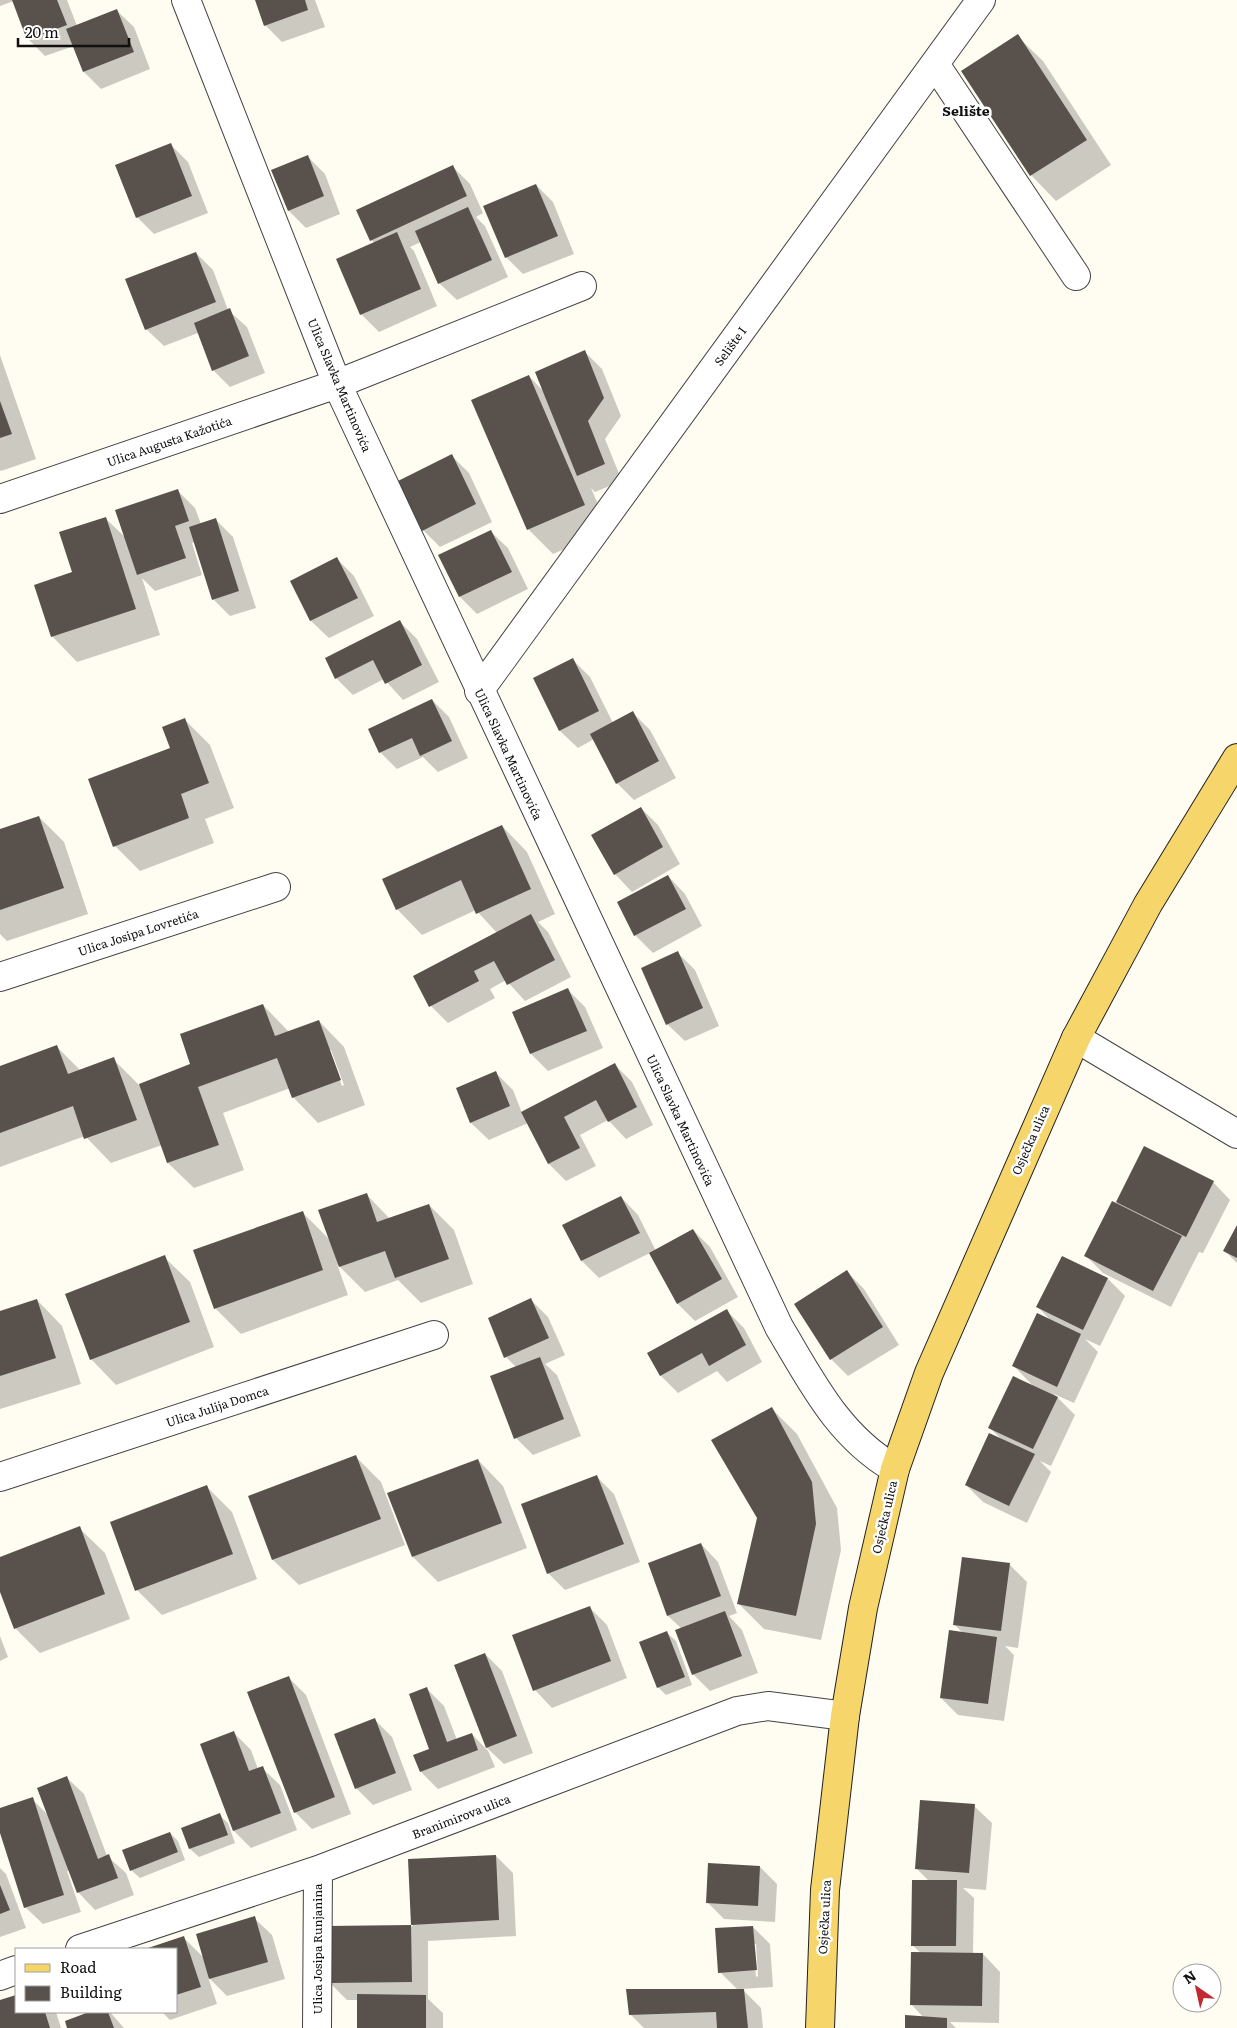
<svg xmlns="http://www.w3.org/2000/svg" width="1237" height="2028" viewBox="0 0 1237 2028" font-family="Literata,serif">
	<rect width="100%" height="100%" fill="#fffcf2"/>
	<path fill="#0003" fill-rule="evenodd" d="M0 0H67L77 26 116 10 134 27 150 69 101 89 84 72 74 46 45 56 28 39 14 1 0 6Z
		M256 0H315L325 27 282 42 265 25Z
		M1017 36 1043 61 1111 165 1056 201 1031 175 963 72Z
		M171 145 188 162 208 213 154 234 137 217Z
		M308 157 325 174 340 214 306 228 289 211Z
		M453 167 470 184 483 213 476 217 485 226 508 277 457 300 439 283 421 242 410 247 414 251 437 306 379 332 361 314 375 243 371 240Z
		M536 185 553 202 574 254 523 274 506 257Z
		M196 253 213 270 228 310 247 327 265 373 230 387 213 370 198 333 164 346 146 329Z
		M585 352 602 369 621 416 605 439 622 481 595 492 591 488 609 530 553 554 528 529 529 376 544 392Z
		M0 355 36 459 1 471 0 470Z
		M452 456 469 473 492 522 440 547 423 530Z
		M178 491 195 508 201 524 216 520 233 537 256 608 230 616 213 599 195 542 192 543 202 575 155 591 142 578 160 635 77 662 52 636 74 573 105 518 126 538Z
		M490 531 508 548 528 589 477 614 460 597Z
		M337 559 354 576 374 616 329 638 311 621 292 581Z
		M400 622 417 639 439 682 403 700 384 679 353 695 336 678Z
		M573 660 590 677 613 723 633 713 650 730 676 778 634 800 617 783 594 739 578 748 560 731 535 679Z
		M432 700 449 717 468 758 438 772 423 757 397 769 380 752Z
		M184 719 210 745 234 808 205 819 214 843 140 871 115 846 171 749Z
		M641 808 658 825 680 864 632 892 615 874 593 835Z
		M39 817 64 842 88 914 7 941 0 934V830Z
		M502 826 527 852 555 914 538 922 548 932 571 977 525 1001 506 980 490 989 495 998 448 1023 431 1006 497 933 476 910 422 935 397 909Z
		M668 876 685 894 702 926 653 953 635 935 618 903Z
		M678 953 695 970 719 1026 685 1041 667 1024Z
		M568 990 585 1007 603 1048 548 1071 531 1054 514 1013Z
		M263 1005 289 1032 319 1021 344 1047 365 1105 318 1123 293 1097 290 1088 223 1113 244 1170 194 1188 168 1163 162 1145 111 1163 85 1136 0 1167V1067L57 1047 81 1071 113 1059 139 1085 192 1065ZM329 1050H331L344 1085 342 1086Z
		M615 1065 632 1082 653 1125 626 1139 608 1120 580 1135 596 1166 566 1181 549 1164 528 1123 489 1140 471 1123 457 1089 496 1073 513 1090 522 1113Z
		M1145 1148 1213 1182 1230 1200 1203 1253 1199 1252 1171 1307 1103 1273 1086 1256 1116 1204Z
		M367 1195 390 1219 429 1205 454 1230 473 1284 421 1303 398 1280 365 1292 337 1264 348 1295 241 1334 215 1308 303 1213 330 1240Z
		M621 1197 638 1215 656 1251 693 1230 710 1247 738 1297 695 1321 678 1304 650 1253 599 1278 582 1261Z
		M1237 1227V1263L1225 1251Z
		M164 1257 190 1282 214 1347 116 1385 91 1359Z
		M1062 1257 1108 1279 1125 1296 1100 1346 1085 1339 1098 1352 1074 1403 1054 1394 1075 1415 1051 1466 1040 1461 1051 1472 1027 1523 983 1502 966 1485 1001 1439 990 1428 1034 1387 1013 1365 1051 1321 1038 1307Z
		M847 1272 864 1289 899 1345 848 1376 831 1359Z
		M37 1300 62 1326 81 1384 0 1409V1312Z
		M531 1300 548 1317 565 1355 545 1364 557 1375 581 1436 533 1455 516 1438V1367L506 1357Z
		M726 1310 744 1328 762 1362 727 1382 717 1371 678 1393 661 1376 648 1353Z
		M772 1409 797 1434 837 1508 841 1550 821 1640 764 1629 739 1604 758 1518Z
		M356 1457 381 1482 405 1545 299 1585 273 1560 250 1497Z
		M478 1460 503 1486 527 1548 438 1582 413 1557Z
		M597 1477 614 1494 640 1562 565 1590 548 1573Z
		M207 1487 232 1512 257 1579 162 1615 137 1590Z
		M79 1528 105 1553 130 1619 40 1653 15 1628 0 1588V1558Z
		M701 1544 718 1562 737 1613 729 1616 742 1630 758 1673 710 1691 693 1674 682 1629 668 1616 649 1564Z
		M1009 1564 1027 1582 1018 1648 1005 1646 1014 1655 1004 1721 958 1715 941 1698 963 1633 954 1624Z
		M590 1608 607 1625 627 1678 552 1708 535 1690Z
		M667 1633 676 1641 692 1685 666 1695 658 1687Z
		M0 1636 8 1657 0 1661Z
		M485 1654 502 1671 533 1753 504 1764 487 1748 495 1767 438 1789 421 1772 431 1750 427 1689 444 1706 457 1740 472 1734 488 1751 456 1666Z
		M288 1677 306 1695 351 1814 312 1829 295 1812Z
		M375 1720 392 1737 412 1790 373 1805 356 1788Z
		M233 1732 251 1750 258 1769 262 1768 280 1785 297 1830 251 1848 234 1831Z
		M66 1777 84 1794 107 1856 126 1873 134 1895 95 1910 78 1892 70 1870 67 1871 81 1912 43 1924 25 1907 0 1829V1810L32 1799 48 1815Z
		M974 1806 992 1823 986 1890 963 1888 974 1898 973 1954H983L1000 1972 999 2023 950 2022 956 2028H906L924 2018 911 2004 921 1953 912 1945 929 1881 916 1868Z
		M219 1815 228 1823 235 1843 199 1857 190 1849 183 1829Z
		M170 1833 178 1841 185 1860 140 1878 131 1870Z
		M496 1856 513 1873 516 1936 428 1941V1999L443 2013V2028H358V2000H347L330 1983 329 1927 413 1926 409 1860Z
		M760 1867 777 1884 775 1922 724 1919 707 1902Z
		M0 1868 6 1874 26 1928 0 1937Z
		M254 1918 272 1935 285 1979 227 1996 208 1977 217 2004 170 2020 162 2012H176V1949H148L183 1937 204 1958Z
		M753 1927 770 1944 773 1987 742 1989 761 2008 763 2028H644L630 2014 738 1990 720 1972ZM753 1944H756L758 1976 756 1977Z
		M16 1996V2012H56L61 2028H0V2001Z
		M93 2012H110L124 2028H69L66 2021Z"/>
	<path fill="#58514c" d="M12 0H57L67 25 27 40Z
		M255 0H305L308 10 264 26Z
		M117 9 134 52 83 72 66 29Z
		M1018 34 1087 140 1030 176 961 71Z
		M171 143 192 196 136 218 115 165Z
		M308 155 324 196 288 211 271 170Z
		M453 165 467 196 370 241 356 210Z
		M536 184 558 236 505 258 483 206Z
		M468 207 492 260 438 284 415 231Z
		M397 232 421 289 360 315 336 259Z
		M196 252 216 302 145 330 125 279Z
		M230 308 249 356 212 371 194 323Z
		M585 350 604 398 588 421 605 464 577 476 535 372Z
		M529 375 585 505 527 530 471 400Z
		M0 401 12 434 0 438Z
		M452 454 476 504 422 531 398 481Z
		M178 489 189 521 175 526 186 558 137 575 115 510Z
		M106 517 136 609 51 637 34 585 72 572 59 532Z
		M216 518 239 591 212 600 189 527Z
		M491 530 512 572 459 597 438 555Z
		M337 557 358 598 310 621 290 581Z
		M400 620 422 665 385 684 373 660 335 679 325 658Z
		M573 658 599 711 559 731 533 678Z
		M432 699 452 741 420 756 412 738 379 753 368 729Z
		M633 711 659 761 616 784 590 734Z
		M185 718 209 783 181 794 189 818 113 847 88 779 170 748 162 727Z
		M641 807 663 847 614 875 591 835Z
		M39 816 64 888 0 910V829Z
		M502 825 531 889 476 914 461 880 396 910 382 879Z
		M668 875 686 909 634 936 617 902Z
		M531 914 555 960 507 985 494 961 474 971 479 981 429 1007 413 976Z
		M678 951 703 1008 666 1025 641 968Z
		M568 988 587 1031 530 1054 512 1012Z
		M263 1004 275 1036 319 1020 341 1080 292 1098 277 1058 198 1087 219 1145 167 1163 139 1084 190 1064 180 1034Z
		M57 1045 68 1074 114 1057 137 1120 84 1139 73 1106 0 1133V1066Z
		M615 1063 637 1107 608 1122 596 1100 564 1117 580 1148 548 1164 521 1112Z
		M496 1071 510 1106 470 1123 456 1088Z
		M1144 1146 1214 1181 1186 1237 1116 1202Z
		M367 1193 377 1222 429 1204 449 1259 395 1278 385 1251 339 1267 318 1210Z
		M621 1196 640 1233 581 1261 562 1225Z
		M1112 1201 1182 1236 1153 1291 1084 1256Z
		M303 1211 323 1270 214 1309 193 1250Z
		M1237 1225V1258L1223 1251Z
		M693 1229 722 1279 677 1304 649 1253Z
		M165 1255 190 1322 90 1360 65 1294Z
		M1062 1256 1108 1278 1083 1330 1036 1307Z
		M847 1270 883 1327 830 1360 794 1304Z
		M531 1298 549 1338 504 1358 488 1318Z
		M37 1299 56 1358 0 1376V1311Z
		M727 1309 746 1345 709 1366 702 1353 660 1376 647 1353Z
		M1037 1313 1081 1334 1057 1387 1012 1366Z
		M540 1357 564 1419 514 1439 490 1376Z
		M1013 1376 1058 1397 1033 1449 988 1428Z
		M772 1407 812 1482 816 1524 796 1616 737 1604 757 1518 711 1440Z
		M989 1433 1035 1454 1009 1506 965 1485Z
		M356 1455 381 1519 272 1560 248 1496Z
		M478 1459 502 1523 412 1557 387 1493Z
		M597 1475 624 1544 547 1574 521 1504Z
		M207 1485 233 1554 135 1591 110 1522Z
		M80 1526 105 1594 14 1629 0 1592V1557Z
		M701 1543 721 1596 667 1616 648 1563Z
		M962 1557 1010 1563 1001 1631 953 1625Z
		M590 1606 611 1661 533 1691 512 1635Z
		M725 1611 742 1656 692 1675 675 1630Z
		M949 1630 997 1637 988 1704 940 1698Z
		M667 1631 685 1677 657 1688 639 1642Z
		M485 1653 517 1736 486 1748 454 1665Z
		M289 1676 335 1797 294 1813 247 1692Z
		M427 1687 447 1742 472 1733 478 1750 420 1772 413 1755 429 1749 409 1694Z
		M375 1718 396 1773 355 1789 334 1734Z
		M234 1731 249 1771 263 1766 281 1813 233 1831 200 1744Z
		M67 1776 98 1859 109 1854 118 1878 77 1893 37 1788Z
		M33 1797 64 1895 24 1908 0 1833V1808Z
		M920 1800 975 1804 969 1873 915 1869Z
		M220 1813 228 1835 189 1849 181 1828Z
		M170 1832 178 1852 130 1871 122 1850Z
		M496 1855 499 1920 411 1925 408 1859Z
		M708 1863 760 1866 758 1906 706 1903Z
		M912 1880H957L956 1946H911Z
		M0 1885 10 1910 0 1914Z
		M255 1916 268 1962 209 1979 196 1934Z
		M411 1925 412 1982 329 1983 327 1926Z
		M753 1926 757 1970 718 1973 715 1928Z
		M184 1936 201 1987 176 1995V1949H145Z
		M911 1952 983 1953 982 2006 910 2005Z
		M626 1989H744L748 2028H717L716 2012 629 2015Z
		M357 1994 426 1995V2028H357Z
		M16 1995V2012H45L50 2028H0V2000Z
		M89 2012H108L114 2028H67L65 2021Z
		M905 2015 947 2018V2028H905Z"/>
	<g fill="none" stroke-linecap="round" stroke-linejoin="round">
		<g stroke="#434343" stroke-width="30">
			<path id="minor" d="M186 0 337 384 779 1327C812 1382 838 1436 895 1469
				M935 64 1076 276
				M0 499 337 384 582 286
				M479 691 981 0
				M0 977 276 887
				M1076 1038 1237 1134
				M0 1477 434 1335
				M80 1949 318 1870 737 1711 768 1706 845 1716
				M0 1976 16 1970
				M317 2028 318 1870"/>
		</g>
		<g stroke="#212121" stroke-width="30">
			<path id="major" d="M820 2028 825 1890 845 1716 863 1608 895 1469 929 1373 1076 1038 1148 904 1237 758"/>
		</g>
		<use href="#minor" stroke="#fff" stroke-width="28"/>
		<use href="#major" stroke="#f6d56b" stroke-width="28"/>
	</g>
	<g text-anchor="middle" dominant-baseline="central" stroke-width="5" stroke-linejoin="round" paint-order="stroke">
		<g font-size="12" fill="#101010" stroke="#fff">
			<text transform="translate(730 346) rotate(-54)">Selište I</text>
			<text transform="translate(340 385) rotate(67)">Ulica Slavka Martinovića</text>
			<text transform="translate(169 441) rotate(-19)">Ulica Augusta Kažotića</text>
			<text transform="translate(509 754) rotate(65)">Ulica Slavka Martinovića</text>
			<text transform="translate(138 932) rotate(-18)">Ulica Josipa Lovretića</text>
			<text transform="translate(681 1120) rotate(65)">Ulica Slavka Martinovića</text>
			<text transform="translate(1030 1140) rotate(-66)">Osječka ulica</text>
			<text transform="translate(217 1406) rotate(-18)">Ulica Julija Domca</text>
			<text transform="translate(884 1517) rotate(-77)">Osječka ulica</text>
			<text transform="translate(461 1816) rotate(-21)">Branimirova ulica</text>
			<text transform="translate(824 1917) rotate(-87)">Osječka ulica</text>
			<text transform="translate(317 1949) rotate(-90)">Ulica Josipa Runjanina</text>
		</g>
		<g font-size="14" font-weight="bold" fill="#101010" stroke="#fff">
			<text x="966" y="110">Selište</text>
		</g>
	</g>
	<rect x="15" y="1948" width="162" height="65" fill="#ffffff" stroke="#9f9f9f"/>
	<rect x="25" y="1964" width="25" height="8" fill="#f6d56b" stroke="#9f9f9f"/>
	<text x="60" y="1973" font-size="15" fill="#101010">Road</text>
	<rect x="25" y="1986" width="25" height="15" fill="#58514c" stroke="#9f9f9f"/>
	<text x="60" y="1998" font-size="15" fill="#101010">Building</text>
	<g transform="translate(1197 1988) rotate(326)"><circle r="24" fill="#ffffff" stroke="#9f9f9f"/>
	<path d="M0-4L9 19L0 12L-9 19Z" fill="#bf292f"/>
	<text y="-8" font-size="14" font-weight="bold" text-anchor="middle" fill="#101010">N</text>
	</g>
	<path d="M18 38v8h111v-8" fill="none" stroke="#101010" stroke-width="2.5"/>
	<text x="25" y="38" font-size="15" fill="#101010" stroke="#ffffff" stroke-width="4" paint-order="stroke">20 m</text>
</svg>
